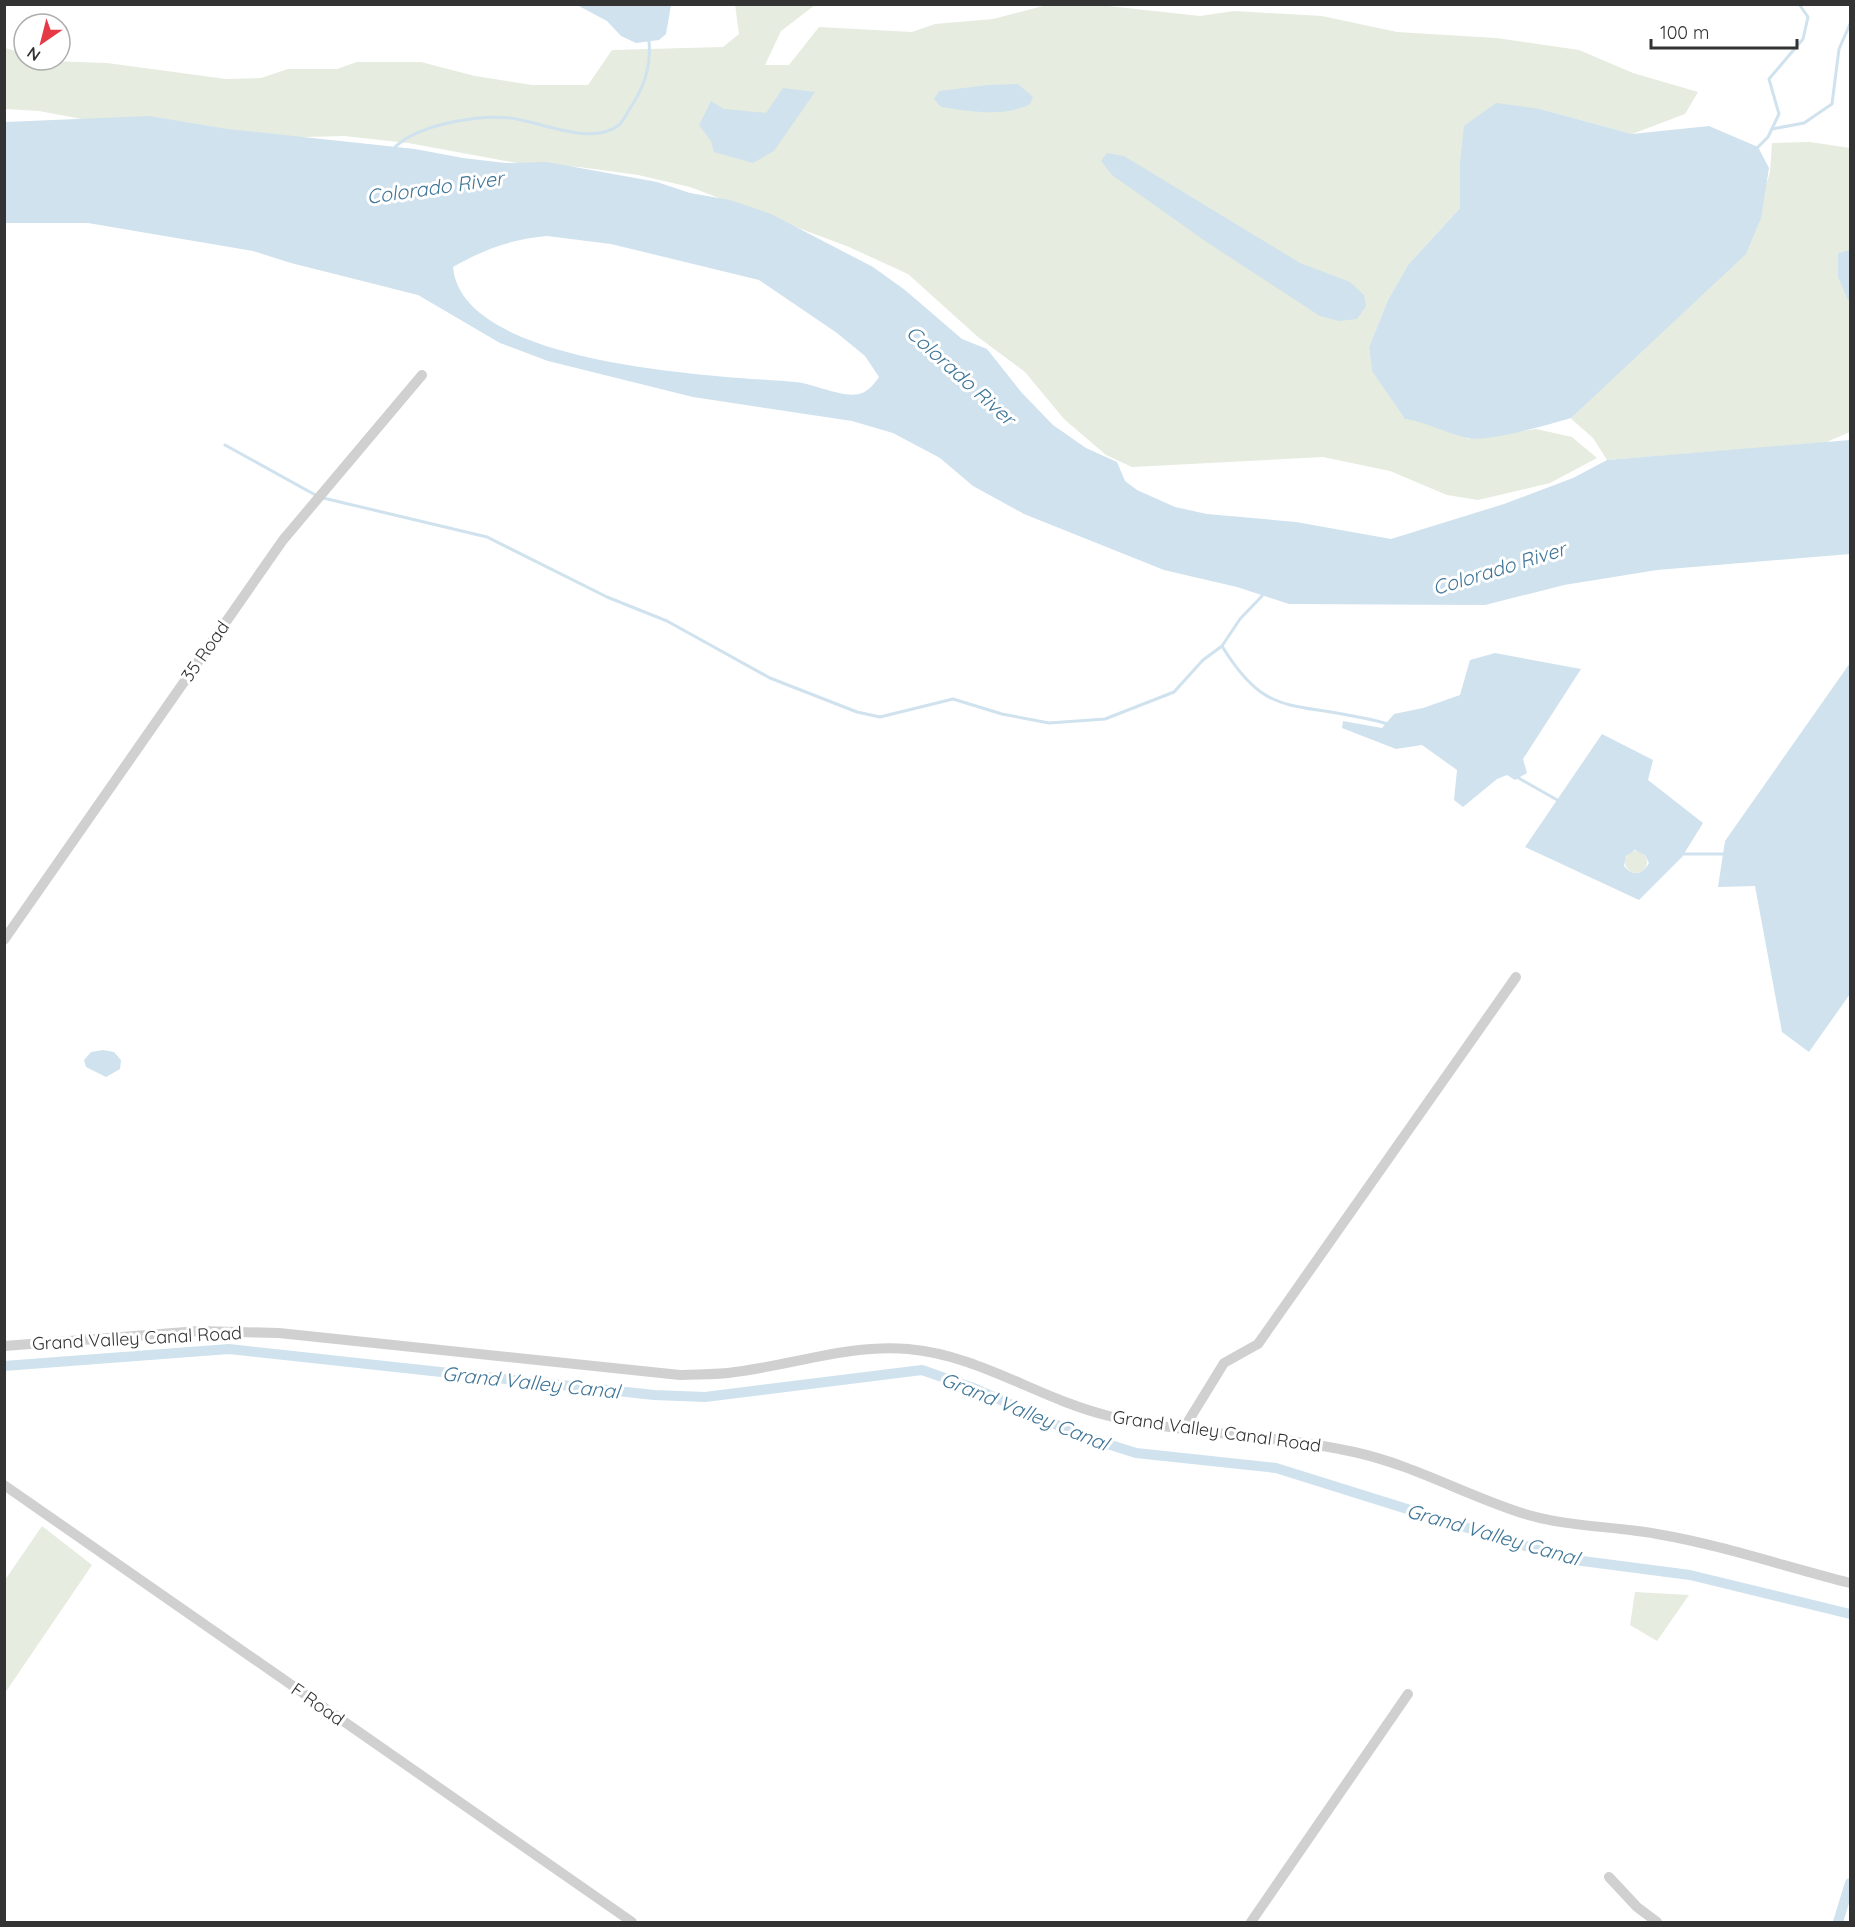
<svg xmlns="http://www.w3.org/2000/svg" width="1855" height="1927" viewBox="0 0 1855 1927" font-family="Quicksand,sans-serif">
	<rect width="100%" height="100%" fill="#fff"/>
	<path fill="#e6ecdf" d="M735 4 815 5 781 31 765 65H789L819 27 912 32 935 24 993 19 1047 5H1099L1200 16 1234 11 1322 16 1397 32 1496 38 1579 50 1633 73 1698 92 1685 114 1632 134 1540 109 1460 208 1408 265 1388 300 1369 347 1372 370 1405 419 1425 422 1469 439 1536 429 1572 437 1597 458 1550 483 1478 500 1447 495 1390 471 1323 457 1132 467 1106 455 1064 419 1025 372 978 337 908 274 849 247 690 187 638 175 579 167 523 164 408 143 344 136 262 138 119 126 39 111 5 109V48L24 53V60L107 63 226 79 261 78 288 69H337L357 62H421L475 76 532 85H588L612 50 723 47 739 34Z
		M1810 142 1850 148V432L1824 443 1607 460 1593 438 1568 416 1748 244 1770 172 1772 143Z
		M1625 862a11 11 0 1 1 22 0a11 11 0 1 1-22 0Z
		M42 1526 92 1565 5 1693V1580Z
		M1635 1592 1689 1595 1657 1641 1630 1625Z"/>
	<path fill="#cfe2ee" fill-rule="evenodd" d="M577 5H671L666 34 659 40 636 43 621 36 607 21Z
		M1018 84 1033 97 1030 104C1003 118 970 111 941 107L934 99 939 91 989 85Z
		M783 88 815 92 774 151 753 163 714 152 711 141 699 125 711 101 724 109 766 113Z
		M1496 103 1540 109 1632 134 1709 126 1758 147 1769 168 1761 218 1746 254 1571 418C1550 424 1486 443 1467 438 1445 433 1427 422 1405 419L1372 371 1369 347 1388 300 1408 265 1460 208V163L1464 126Z
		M149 116 227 129 415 149 463 158 505 163 547 162 657 182 690 193 730 200 771 214 873 267 905 290 962 339 987 349 1022 393 1053 425 1086 448 1117 462 1125 481 1137 490 1175 507 1207 514 1296 522 1391 539 1504 504 1573 478 1607 460 1850 440V554L1657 570 1564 585 1485 605 1289 604 1237 587 1164 570 1024 514 973 486 940 458 893 433 852 421 693 397 548 361 500 343 418 295 291 263 253 251 88 223H5V122ZM547 236 611 244 759 280 837 333 865 356 879 377C874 384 868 392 859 394 843 398 814 384 796 382 721 376 462 367 453 267 487 248 509 240 547 236Z
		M1107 153 1124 156 1300 263 1350 282 1364 295 1366 306 1357 319 1339 321 1320 316 1208 243 1112 175 1101 161Z
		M1850 250V299L1848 300 1838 277V253Z
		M1495 653 1581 669 1523 759 1527 773 1515 780 1507 775 1497 779 1463 807 1454 800 1457 770 1422 745 1396 749 1342 728 1343 721 1382 728 1394 714 1423 708 1460 695 1470 660Z
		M1850 663V994L1809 1052 1782 1032 1755 886 1718 887 1725 841Z
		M1602 734 1653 760 1648 780 1703 823 1682 857 1639 900 1525 847ZM1635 850 1645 855 1649 863C1642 875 1633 877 1624 866L1626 856Z
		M103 1050 114 1052 121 1060 120 1069 106 1077 86 1067 84 1060 91 1052Z"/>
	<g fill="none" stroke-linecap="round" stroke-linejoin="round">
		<path stroke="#cfe2ee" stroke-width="3" d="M1772 129 1804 123 1832 104 1839 49 1850 24
			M395 147C421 123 487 112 521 120 547 125 594 145 619 125 625 119 629 109 634 102 646 82 651 64 649 41
			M1758 147 1768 137 1779 114 1769 79 1803 39 1808 17 1799 4
			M225 445 319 497 487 537 607 597 667 621 770 678 857 712 880 717 953 699 1002 714 1049 723 1105 719 1174 692 1203 660 1222 646 1240 619 1262 596
			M1222 646C1264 715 1288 702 1358 717 1369 719 1380 721 1390 725
			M1515 776 1559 801
			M1682 854H1726"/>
		<path stroke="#cfe2ee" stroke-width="10" d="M4 1366 229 1349 654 1395 705 1397 922 1370 976 1389 1082 1436 1136 1453 1276 1468 1567 1559 1690 1575 1850 1614
			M1838 1922 1850 1883"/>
		<path stroke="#d0d0d0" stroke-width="10" d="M4 940 283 540 422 375
			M4 1346 199 1331 279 1333 680 1375C698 1374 717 1375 735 1372 793 1365 849 1344 908 1349 980 1355 1039 1399 1109 1416 1189 1435 1273 1434 1354 1452 1414 1465 1467 1496 1525 1514 1568 1527 1613 1526 1657 1534 1722 1545 1786 1567 1850 1583
			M1184 1428 1224 1363 1258 1344 1516 977
			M4 1485 632 1922
			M1609 1877 1637 1907 1657 1922
			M1251 1922 1408 1694"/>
	</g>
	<g text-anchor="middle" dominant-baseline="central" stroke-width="6" stroke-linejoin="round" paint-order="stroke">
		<g font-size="18" fill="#333" stroke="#fff">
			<text transform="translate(205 651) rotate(-55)">35 Road</text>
			<text transform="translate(137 1338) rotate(-3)">Grand Valley Canal Road</text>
			<text transform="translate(1217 1431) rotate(8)">Grand Valley Canal Road</text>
			<text transform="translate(318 1704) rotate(35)">F Road</text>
		</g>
		<g font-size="20" font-style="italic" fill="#3f7597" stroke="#fff">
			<text transform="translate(435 187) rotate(-8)">Colorado River</text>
			<text transform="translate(961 375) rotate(42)">Colorado River</text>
			<text transform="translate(1499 568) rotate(-17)">Colorado River</text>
			<text transform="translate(531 1382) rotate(6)">Grand Valley Canal</text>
			<text transform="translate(1025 1411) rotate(22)">Grand Valley Canal</text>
			<text transform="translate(1493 1534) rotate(16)">Grand Valley Canal</text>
		</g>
	</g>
	<rect width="1855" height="1927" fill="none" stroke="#333333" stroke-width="12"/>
	<g transform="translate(42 42) rotate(215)"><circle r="28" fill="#ffffff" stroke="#adadad" stroke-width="1.5"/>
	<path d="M0-4.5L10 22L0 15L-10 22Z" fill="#e63946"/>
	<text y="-9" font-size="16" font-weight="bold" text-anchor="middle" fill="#333333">N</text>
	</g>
	<path d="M1651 39v9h146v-9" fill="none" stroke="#333333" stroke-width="3"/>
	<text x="1660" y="39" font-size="18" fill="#333333" stroke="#ffffff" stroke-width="4.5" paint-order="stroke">100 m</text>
</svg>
